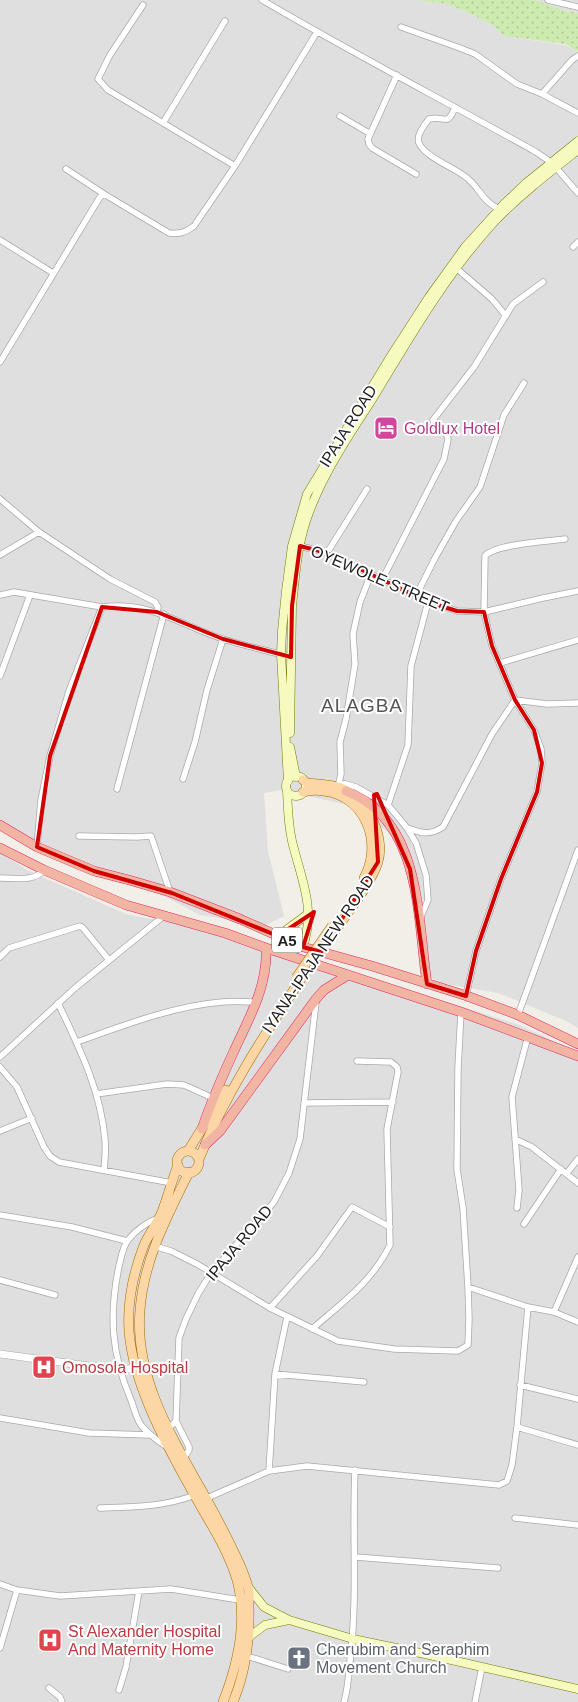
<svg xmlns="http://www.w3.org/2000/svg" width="578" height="1702" viewBox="0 0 578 1702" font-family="Helvetica,sans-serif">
	<defs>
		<pattern id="grass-dots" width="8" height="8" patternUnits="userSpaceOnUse" patternTransform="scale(1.25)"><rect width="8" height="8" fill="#cdebb0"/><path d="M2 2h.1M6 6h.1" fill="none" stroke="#b0c997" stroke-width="1.8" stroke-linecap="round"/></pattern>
	</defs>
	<rect width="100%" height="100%" fill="#f2efe9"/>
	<path fill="#e0dfdf" d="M0 0H416L447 4 475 16 494 26 504 36 565 45 578 52V1028L566 1021 498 993 440 983 430 977 424 902 407 848 358 807 280 790 264 793 268 851 284 916 266 925 200 915 141 884 75 860 13 830 0 822Z
		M535 0H578V13L565 11Z
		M0 852 29 871 126 914 228 934 517 1024 578 1052V1702H0Z"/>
	<path fill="url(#grass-dots)" d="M416 0H535L565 11 578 13V52L565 44 504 36 494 26 475 16 447 4Z"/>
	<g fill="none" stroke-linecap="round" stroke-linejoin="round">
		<g stroke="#a9a9a9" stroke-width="7">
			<path id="minor" d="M262 0C352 53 445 101 536 152L552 163 578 193
				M548 0 578 7
				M143 5 110 55 98 79 108 90 235 166
				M401 27 460 48 475 54 517 84 542 94 578 113
				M397 75 368 139 369 144 372 148 416 174
				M542 94 572 60 578 56
				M455 107C447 128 445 115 429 119 424 125 416 136 419 143 424 156 452 167 463 175 480 186 480 200 499 209
				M340 116 369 133
				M163 123 225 21
				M66 169 104 194
				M0 240 53 273
				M573 247 578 242
				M456 268 492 299 506 316
				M0 362 100 197 104 194 169 233C179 234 185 233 194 226L235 166 317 32
				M0 499 39 532 110 579 155 602 158 607 157 612
				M300 546 327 553 416 596 457 611 484 612 543 598 578 591
				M327 553 367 489
				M0 555 39 532
				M382 580 444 459 448 439 446 433 435 427 433 420 474 367 513 304 543 282
				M0 595 14 592 102 607C151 601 180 625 223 639 245 646 269 651 291 657
				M416 596 435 558 456 521 480 487 504 415 524 383
				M500 663 578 640
				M0 676 30 595
				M183 779 195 742 207 690 223 639
				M339 782 356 787 388 805 407 828 416 843 426 875 428 900 420 919
				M338 787 341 774 340 742 346 719 355 664 353 634 360 602 371 574
				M117 789 164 614
				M388 805 408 745 411 666 428 602
				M407 828C421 833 429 836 443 827L492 734 515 700 547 704 578 703
				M79 836 137 837 151 836 170 892
				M37 847 41 800 50 756 69 691 102 607
				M0 878C14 878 35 882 44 870
				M0 957 9 948 80 926 83 928 109 960
				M466 996 476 951 501 879 537 792 542 763 541 749 534 730 515 700 492 646 484 612 485 556C494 544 549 541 565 539
				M58 1003C79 1047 101 1091 105 1140 106 1150 105 1160 104 1170
				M518 1015 578 850
				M77 1042C122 1026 173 1006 222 1002 233 1001 245 1002 256 1002
				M0 1057 75 988 165 915
				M0 1067 17 1087 44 1147 50 1156 59 1162 172 1183
				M96 1094 167 1084 184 1085 213 1098
				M304 1103 393 1102
				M0 1131 32 1118
				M515 1139 532 1147 578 1183
				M567 1173 578 1159
				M517 1208 519 1190 512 1097 528 1036
				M0 1215 72 1227 127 1241
				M158 1218C146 1223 136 1230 128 1240 123 1246 121 1258 119 1266 109 1314 111 1354 131 1400 134 1408 136 1418 141 1425 148 1434 158 1441 167 1447
				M524 1224 561 1169
				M154 1246 171 1251 197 1264 270 1308 338 1341 394 1349 458 1351 468 1345 469 1319 468 1287 463 1208 457 1169 458 1068 461 1012
				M0 1280 55 1295
				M468 1287 528 1307 554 1312 578 1322
				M270 1308 317 1256 352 1207 390 1227
				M554 1312 578 1257
				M312 1329C342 1303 372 1282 390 1245L387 1129 398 1072 397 1067 391 1062 357 1061
				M275 1374 364 1382
				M520 1385 578 1399
				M0 1418 89 1433 150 1435
				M176 1421 189 1447V1450L184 1458
				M517 1427 578 1445
				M168 1429 176 1421 179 1338 186 1319 198 1294 211 1273 274 1202 289 1173 300 1139 316 1002
				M269 1471 275 1374 287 1317
				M207 1498 269 1471 307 1466 499 1485 507 1481 512 1465 517 1427 528 1307
				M100 1508C132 1507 164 1507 195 1495
				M515 1518 578 1525
				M355 1557 498 1568
				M0 1584 17 1590 60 1596 171 1589 240 1600
				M0 1648 17 1590
				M247 1656 288 1669
				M49 1688 60 1697 62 1702
				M119 1690 126 1667 139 1591
				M344 1702C348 1689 349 1674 350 1661 358 1597 352 1534 355 1470
				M475 1702 482 1667"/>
		</g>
		<g stroke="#a9a9a9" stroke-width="8">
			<path id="tertiary" d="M0 1354 119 1370 136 1368"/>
		</g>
		<g stroke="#707d05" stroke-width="9">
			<path id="secondary" d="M290 733 292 606C295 578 297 548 306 521 321 476 348 437 373 398 410 337 446 274 495 221 520 195 550 172 578 150
				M290 747 296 777
				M286 786a10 10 0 1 1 20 0a10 10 0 1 1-20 0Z
				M288 781 281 654 282 631 286 591 292 546 307 494 389 359 429 297 465 247 504 204 526 183 578 141
				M287 791C288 808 288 824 292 841 301 879 316 907 303 947
				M278 936 308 914
				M249 1588 264 1607 289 1620 353 1639 425 1654 578 1689
				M249 1637 265 1625 289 1620"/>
		</g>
		<g stroke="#a06b00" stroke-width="10">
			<path id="primary" d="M303 780 307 783C317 784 329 784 338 787 365 795 386 834 378 862 371 884 349 910 336 930
				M303 792C312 789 321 790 330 792 368 802 382 845 364 878
				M188 1151 226 1090
				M177 1162a11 11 0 1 1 22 0a11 11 0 1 1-22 0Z
				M199 1159C225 1095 263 1037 301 979
				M178 1165C172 1180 168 1196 162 1212 157 1223 149 1234 144 1245 134 1271 127 1302 129 1331 133 1388 172 1455 200 1505 214 1529 229 1553 237 1580 248 1621 238 1664 223 1702
				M189 1172C167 1217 144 1259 140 1310 133 1391 190 1463 224 1532 233 1550 243 1568 248 1587 250 1593 249 1600 249 1606 250 1640 246 1671 233 1702"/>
		</g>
		<g stroke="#dc2a67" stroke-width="10">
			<path id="trunk" d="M346 791C422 820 417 916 427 984
				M0 825 37 847 94 871 129 880 170 892 240 919 303 947 372 966 467 996 518 1015 578 1044
				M0 848 44 870 126 905 225 933 266 948 461 1012 578 1056
				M202 1129C211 1102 222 1077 234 1051 249 1018 268 986 266 948
				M205 1145 220 1131 316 999 324 990 348 975"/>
		</g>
		<use href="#minor" stroke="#fff" stroke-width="5.5"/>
		<use href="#tertiary" stroke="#fff" stroke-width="7"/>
		<use href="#secondary" stroke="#f7fabf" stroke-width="8"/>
		<use href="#primary" stroke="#fcd6a4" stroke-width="9"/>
		<use href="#trunk" stroke="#f2b4a3" stroke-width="9"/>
		<g stroke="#a06b00" stroke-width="10" stroke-linecap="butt">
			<path id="primary-bridge" d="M296 978 332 926"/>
		</g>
		<use href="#primary-bridge" stroke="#fcd6a4" stroke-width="9"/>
	</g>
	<path fill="none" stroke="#d40000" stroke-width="4" stroke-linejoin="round" d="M300 546 327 553 428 602 457 611 484 612 492 646 515 700 534 730 542 763 537 792 501 879 476 951 466 996 427 984 410 869 377 794 374 795 378 862 321 952 303 947 314 912 278 936 172 893 94 871 37 847 50 756 102 607 157 612 223 639 291 657 292 606Z"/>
	<defs>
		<g id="hotel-square" transform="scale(1.25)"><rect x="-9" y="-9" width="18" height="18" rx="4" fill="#d1479c" stroke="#fff"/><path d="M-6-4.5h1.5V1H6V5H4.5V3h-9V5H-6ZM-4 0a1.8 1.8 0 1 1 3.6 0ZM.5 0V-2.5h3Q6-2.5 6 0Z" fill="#fff"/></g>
		<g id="hospital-square" transform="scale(1.25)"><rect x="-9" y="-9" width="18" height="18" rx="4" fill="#e0444e" stroke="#fff"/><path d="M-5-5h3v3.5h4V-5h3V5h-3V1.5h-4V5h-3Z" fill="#fff"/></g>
		<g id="church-square" transform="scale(1.25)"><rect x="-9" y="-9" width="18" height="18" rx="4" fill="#6b7280" stroke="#fff"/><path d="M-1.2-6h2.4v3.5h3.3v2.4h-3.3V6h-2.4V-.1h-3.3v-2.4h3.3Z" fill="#fff"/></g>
	</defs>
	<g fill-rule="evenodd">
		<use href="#hotel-square" x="386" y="428"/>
		<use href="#hospital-square" x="44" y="1367"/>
		<use href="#hospital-square" x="50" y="1640"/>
		<use href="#church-square" x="299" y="1658"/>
	</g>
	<g text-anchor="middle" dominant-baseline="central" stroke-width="4" stroke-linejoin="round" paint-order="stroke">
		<rect fill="#fff" stroke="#646464" stroke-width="1" x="272" y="927.5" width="30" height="25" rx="4"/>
		<g font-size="15" font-weight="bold" fill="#222">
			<text x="287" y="940">A5</text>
		</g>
		<g font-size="16" fill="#222" stroke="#fff">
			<text transform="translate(348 426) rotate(-58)">IPAJA ROAD</text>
			<text transform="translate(380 579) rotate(23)">OYEWOLE STREET</text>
			<text transform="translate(318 954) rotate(-56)">IYANA-IPAJA NEW ROAD</text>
			<text transform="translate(239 1243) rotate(-50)">IPAJA ROAD</text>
		</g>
		<g font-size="16" fill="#b23c85" stroke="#fff" text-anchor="start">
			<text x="404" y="428">Goldlux Hotel</text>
		</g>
		<g font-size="16" fill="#be3a42" stroke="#fff" text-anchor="start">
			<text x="62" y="1367">Omosola Hospital</text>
			<text x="68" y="1631">St Alexander Hospital<tspan x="68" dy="18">And Maternity Home</tspan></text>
		</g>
		<g font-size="16" fill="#5b616d" stroke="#fff" text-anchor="start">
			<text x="316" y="1649">Cherubim and Seraphim<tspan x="316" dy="18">Movement Church</tspan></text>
		</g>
		<g font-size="19" letter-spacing="1" fill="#555" stroke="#fff">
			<text x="362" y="705">ALAGBA</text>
		</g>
	</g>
</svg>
